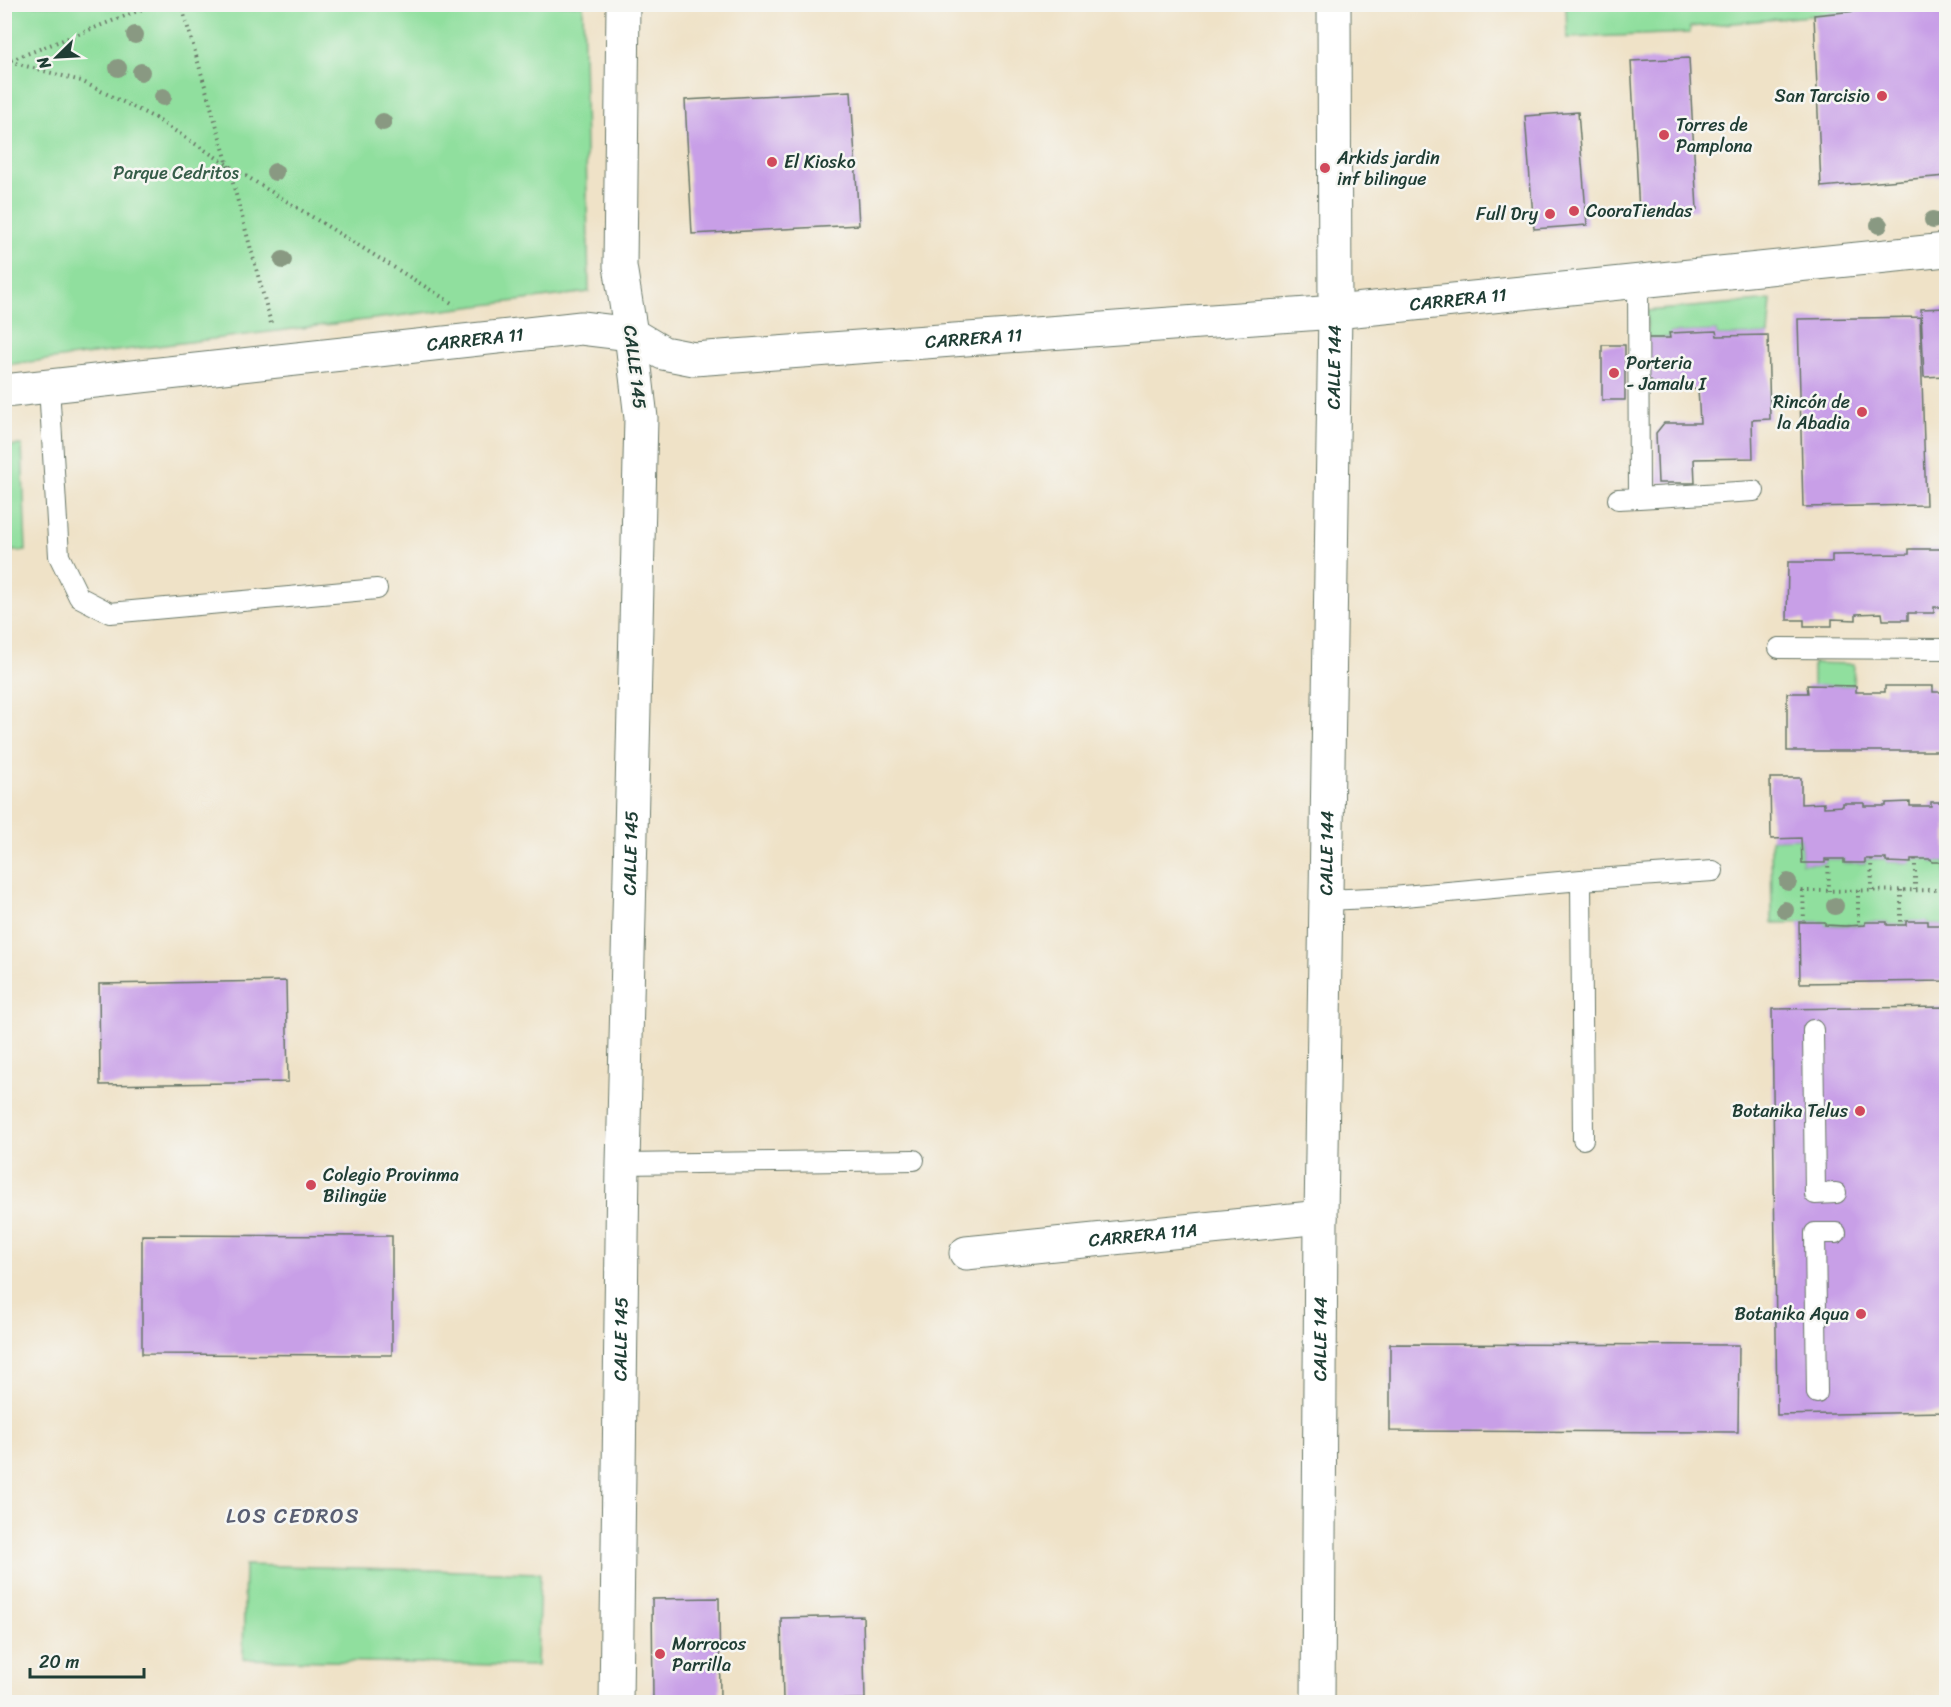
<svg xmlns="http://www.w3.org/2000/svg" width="1951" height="1707" viewBox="0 0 1951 1707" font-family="Sriracha,sans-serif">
	<rect width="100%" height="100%" fill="#f6f6f2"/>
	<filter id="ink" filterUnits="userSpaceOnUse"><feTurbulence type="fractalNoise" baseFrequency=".0167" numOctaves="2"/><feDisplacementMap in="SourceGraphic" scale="12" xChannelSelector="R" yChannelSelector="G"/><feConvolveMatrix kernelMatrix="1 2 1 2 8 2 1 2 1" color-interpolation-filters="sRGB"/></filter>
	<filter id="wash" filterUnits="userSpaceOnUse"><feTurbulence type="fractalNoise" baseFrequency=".008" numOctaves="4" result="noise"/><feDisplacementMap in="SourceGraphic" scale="24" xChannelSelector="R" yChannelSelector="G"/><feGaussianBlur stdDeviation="1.35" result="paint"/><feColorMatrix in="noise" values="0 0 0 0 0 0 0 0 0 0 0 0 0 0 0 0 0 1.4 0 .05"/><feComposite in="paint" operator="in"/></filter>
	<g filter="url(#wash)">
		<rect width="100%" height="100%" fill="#efe2c7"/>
		<path fill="#90df9e" stroke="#588e69" stroke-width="1.5" d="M1612 4V6L1929 5 1690 27V33L1567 38 1566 5Z
			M4 5H583L589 292 5 365Z
			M1771 300 1768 335 1717 336 1716 331 1670 333V338H1647V311Z
			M22 445 26 551H5V446Z
			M1813 663 1854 664 1853 686H1813Z
			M1801 838 1802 863H1825V859H1844V863H1865V859H1886L1887 862 1910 863 1911 859H1931L1932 862H1946V925H1928V922L1906 921V925H1887V922H1866L1865 925H1825L1824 922 1772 923 1771 839Z
			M245 1565 540 1573 537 1666 243 1659Z"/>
		<g id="blocks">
			<path fill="#c89fe7" d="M1929 4H1946V176L1821 187 1814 15Z
				M1689 58 1697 210 1639 213 1631 61Z
				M851 91 859 225 692 234 685 100Z
				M1578 112 1587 225 1534 229 1525 116Z
				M1946 308V376L1924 377 1921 309Z
				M1920 317 1926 505 1803 507 1798 319Z
				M1716 331 1717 336 1768 335 1770 419 1752 420 1753 458 1694 459 1695 483H1658L1656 433 1664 423H1700L1698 389 1660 390 1647 377V338H1670L1669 333Z
				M1602 345H1625V400H1602Z
				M1909 549H1946V607H1934V613H1908V620H1883L1882 613 1856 614V620L1832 619V626H1804V620H1787L1788 562H1832V555L1909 554Z
				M1807 685 1856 686V692H1885V686H1933V692H1946V751H1787V693H1808Z
				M1770 778H1801V804L1824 803V807L1843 806V803H1864V806H1886V803L1910 802V806H1931V802H1946V862H1932L1931 859H1911V863L1886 862V859H1865V863H1844V859H1825V863H1802L1801 838 1771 839Z
				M1906 921H1928V925H1946V981L1800 983 1799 922H1825V925L1845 926 1865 925V922H1887V925H1906Z
				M286 981 288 1082 100 1085 99 984Z
				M1946 1007V1412L1777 1415 1772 1009Z
				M142 1235 392 1236V1355L142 1354Z
				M1390 1344 1739 1345 1738 1432 1390 1431Z
				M719 1598 720 1702H653L652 1599Z
				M863 1616 865 1699 783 1701 781 1618Z"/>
		</g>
	</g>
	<g filter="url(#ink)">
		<use href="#blocks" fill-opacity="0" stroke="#687767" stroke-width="1.5"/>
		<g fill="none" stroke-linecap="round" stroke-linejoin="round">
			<g stroke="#687767" stroke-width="22">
				<path id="lane" d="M1638 282 1639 498 1754 491
					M49 386 59 556 79 597 110 613 377 589
					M1618 499 1639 498
					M1779 648 1946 649
					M1581 880 1583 1139
					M1326 900 1393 897 1581 880 1713 871
					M1813 1030 1815 1194 1836 1193
					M623 1164 914 1160
					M1817 1393 1815 1233H1836"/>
			</g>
			<g stroke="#687767" stroke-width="35">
				<g id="street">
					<path id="s1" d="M4 391 581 328 631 334 663 353 694 359 1335 312 1946 250"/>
					<path id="s2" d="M966 1253 1321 1217"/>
					<path id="s3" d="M616 1702 623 1164 641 418 631 334 620 266 623 4"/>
					<path id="s4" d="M1318 1702 1321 1217 1335 312 1334 4"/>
				</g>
			</g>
			<path stroke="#687767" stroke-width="4" stroke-dasharray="1.5 4.5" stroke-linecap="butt" d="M181 4 228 165 272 327
				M4 60 81 81 155 118 228 165 455 305
				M11 60 156 4
				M1871 859 1872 890
				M1915 859V890
				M1828 860 1829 891
				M1858 890V925
				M1901 890V925
				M1944 890V924
				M1804 922 1803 891 1946 890"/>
			<use href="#lane" stroke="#fff" stroke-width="20"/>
			<use href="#street" stroke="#fff" stroke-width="33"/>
		</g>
		<g fill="#899982">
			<circle cx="135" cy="35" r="9"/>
			<circle cx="118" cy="68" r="9"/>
			<circle cx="141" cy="72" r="9"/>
			<circle cx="163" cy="97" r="9"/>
			<circle cx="383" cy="122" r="9"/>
			<circle cx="275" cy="172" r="9"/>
			<circle cx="1933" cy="220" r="9"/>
			<circle cx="1879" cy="225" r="9"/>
			<circle cx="283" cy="260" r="9"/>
			<circle cx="1788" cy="882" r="9"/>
			<circle cx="1835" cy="906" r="9"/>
			<circle cx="1785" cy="910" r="9"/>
		</g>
	</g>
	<g fill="#d1495b" stroke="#f6f6f2" stroke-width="2">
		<circle cx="1882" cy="96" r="6"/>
		<circle cx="1664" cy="135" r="6"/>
		<circle cx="772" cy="162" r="6"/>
		<circle cx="1325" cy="168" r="6"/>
		<circle cx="1574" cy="211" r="6"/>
		<circle cx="1550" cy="214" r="6"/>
		<circle cx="1614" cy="373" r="6"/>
		<circle cx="1862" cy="412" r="6"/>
		<circle cx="1860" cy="1111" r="6"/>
		<circle cx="311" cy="1185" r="6"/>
		<circle cx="1861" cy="1314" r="6"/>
		<circle cx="660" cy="1654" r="6"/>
	</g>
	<g text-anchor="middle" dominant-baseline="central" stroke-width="5" stroke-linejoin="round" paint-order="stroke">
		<g font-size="18" fill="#1f3d34" stroke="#f6f6f2" text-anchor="start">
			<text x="1870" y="96" text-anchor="end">San Tarcisio</text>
			<text x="1676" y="125">Torres de<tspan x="1676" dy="21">Pamplona</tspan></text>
			<text x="1337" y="158">Arkids jardin<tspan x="1337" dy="21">inf bilingue</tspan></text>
			<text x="784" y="162">El Kiosko</text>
			<text x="1586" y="211">CooraTiendas</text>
			<text x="1538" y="214" text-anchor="end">Full Dry</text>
			<text x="1626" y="363">Porteria<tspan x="1626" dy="21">- Jamalu I</tspan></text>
			<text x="1850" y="402" text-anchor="end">Rincón de<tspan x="1850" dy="21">la Abadia</tspan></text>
			<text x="1848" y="1111" text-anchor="end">Botanika Telus</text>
			<text x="323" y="1175">Colegio Provinma<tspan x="323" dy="21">Bilingüe</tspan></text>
			<text x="1849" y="1314" text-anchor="end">Botanika Aqua</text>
			<text x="672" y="1644">Morrocos<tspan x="672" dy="21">Parrilla</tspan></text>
		</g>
		<g font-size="18" fill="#365d49" stroke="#f6f6f2">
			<text x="176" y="173">Parque Cedritos</text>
		</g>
		<g font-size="18" fill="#1f3d34" stroke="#f6f6f2">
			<text stroke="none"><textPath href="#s1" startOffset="1466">CARRERA 11</textPath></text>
			<text stroke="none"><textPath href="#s1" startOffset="980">CARRERA 11</textPath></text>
			<text stroke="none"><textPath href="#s1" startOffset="474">CARRERA 11</textPath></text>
			<text transform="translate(635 367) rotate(83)">CALLE 145</text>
			<text stroke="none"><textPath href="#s4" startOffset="1335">CALLE 144</textPath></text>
			<text stroke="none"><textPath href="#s3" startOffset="849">CALLE 145</textPath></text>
			<text stroke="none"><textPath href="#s4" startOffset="849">CALLE 144</textPath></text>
			<text stroke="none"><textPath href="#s2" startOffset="178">CARRERA 11A</textPath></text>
			<text stroke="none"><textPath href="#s3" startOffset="363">CALLE 145</textPath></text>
			<text stroke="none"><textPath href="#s4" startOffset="363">CALLE 144</textPath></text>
		</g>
		<g font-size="21" letter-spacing="1.5" fill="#5a5f73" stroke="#f6f6f2">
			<text x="293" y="1516">LOS CEDROS</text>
		</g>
	</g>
	<rect width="1951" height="1707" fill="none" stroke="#f6f6f2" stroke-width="24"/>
	<g transform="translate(57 57) rotate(246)" stroke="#f6f6f2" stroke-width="4.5" paint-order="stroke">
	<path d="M0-4.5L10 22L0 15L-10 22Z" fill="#1f3d34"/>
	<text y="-9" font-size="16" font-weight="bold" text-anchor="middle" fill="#1f3d34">N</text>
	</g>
	<path d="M30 1668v9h114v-9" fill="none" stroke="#1f3d34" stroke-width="3"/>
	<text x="39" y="1668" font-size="18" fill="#1f3d34" stroke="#f6f6f2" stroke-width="4.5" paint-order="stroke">20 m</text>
</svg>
